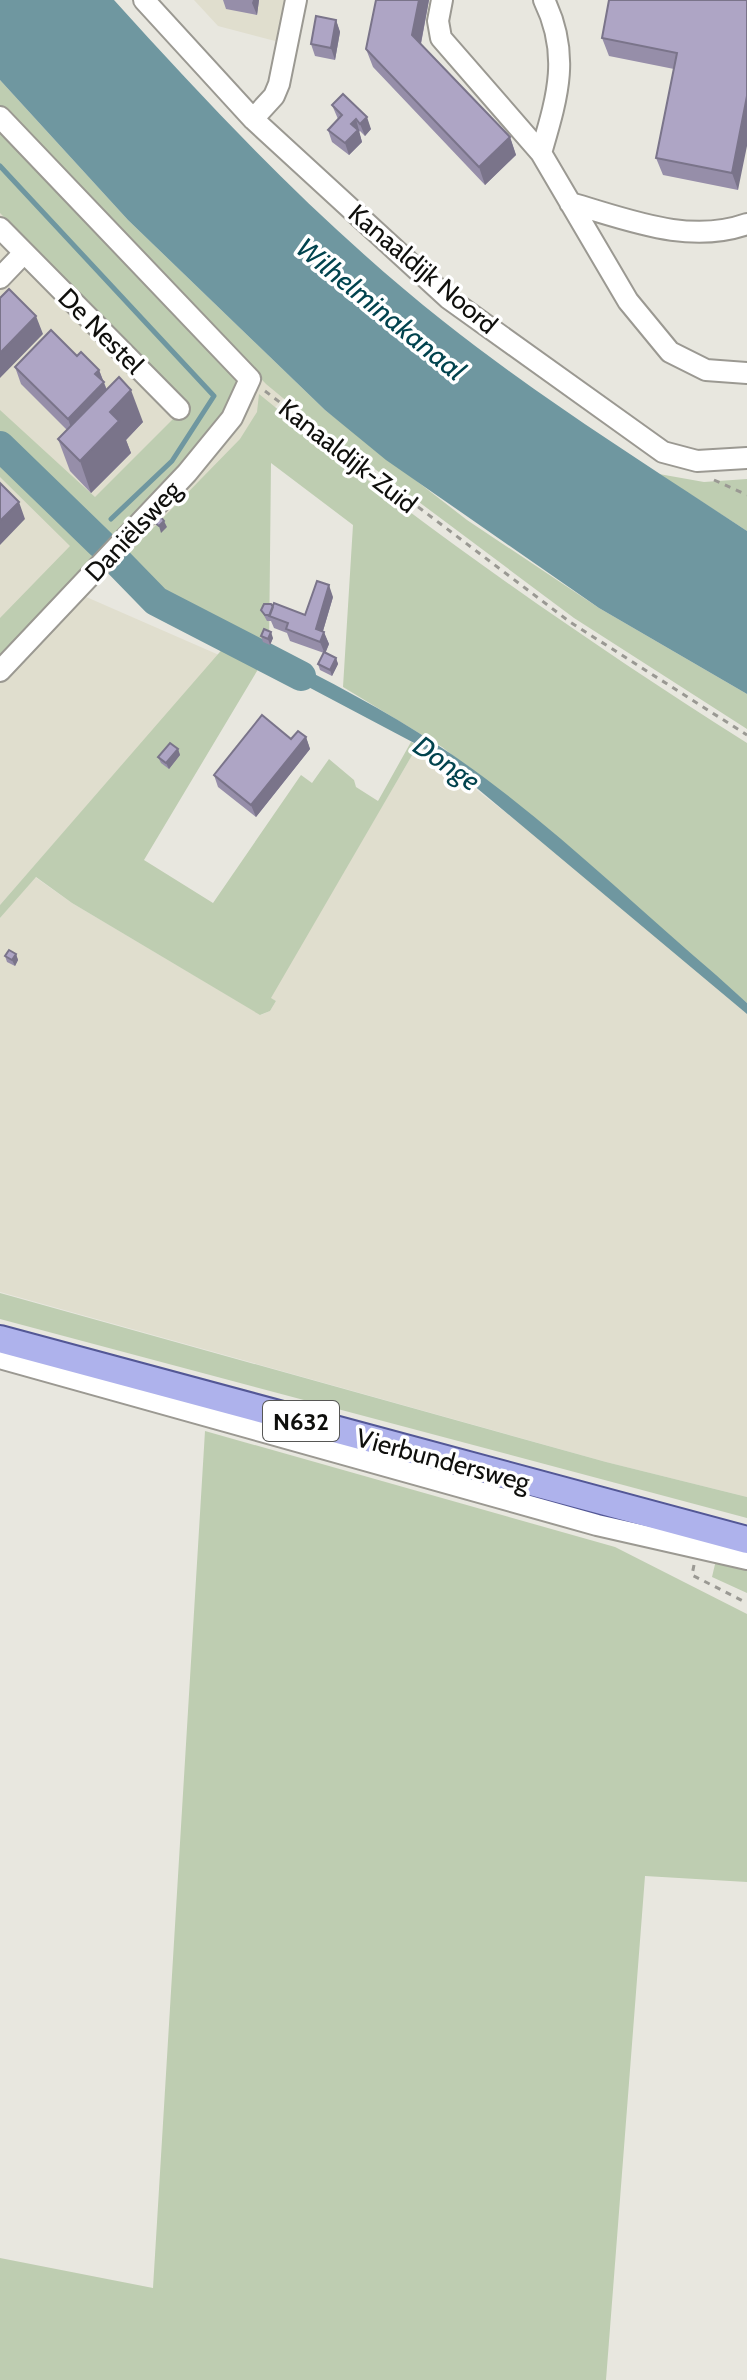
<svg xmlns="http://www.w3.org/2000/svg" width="747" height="2380" viewBox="0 0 747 2380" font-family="Cabin,sans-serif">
	<rect width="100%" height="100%" fill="#e8e7df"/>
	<path fill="#e0dece" d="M194 0H287L279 42 218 26Z
		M0 94 292 389 237 448 84 596 219 655 0 905Z
		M418 745 556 851 747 1014V1497L606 1462 0 1292V918L35 877 72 903 261 1015 270 1011 276 1001 270 998Z"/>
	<path fill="#becdb1" d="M0 80 128 220 325 410 467 520 599 608 747 694V729L574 618 312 422 266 384 0 106Z
		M0 121 244 381 229 419 0 655V618L70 546 0 477V410L95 497 189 403 0 213Z
		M259 394C414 521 578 636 747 743V1003L513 802 442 747 343 687 353 525 271 463 269 651 144 860 213 903 301 775 312 783 329 759 354 780 356 787 378 801 411 742 418 745 271 998 276 1001 270 1011 260 1015 72 903 36 877 0 918V905L232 638 149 594 118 564 240 439 257 412Z
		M659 474 704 482 747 479V531Z
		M0 1293 606 1462 747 1497V1518L0 1319Z
		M205 1431 615 1547 747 1614V1882L645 1876 606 2380H0V2258L153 2288Z
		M716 1560 747 1566V1593L712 1577Z"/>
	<path fill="#6f97a0" d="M0 0H114C217 114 322 225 443 321 540 398 644 463 747 531V694L599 608 386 460 325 410 128 220 0 80Z
		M269 651C327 680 385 710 439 746 537 810 627 899 716 975L747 1003V1014L466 779 418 745 263 663Z"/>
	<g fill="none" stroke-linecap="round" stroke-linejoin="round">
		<path stroke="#6f97a0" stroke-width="5" d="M0 166 214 396 172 461 111 519"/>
		<path stroke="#6f97a0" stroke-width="30" d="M0 446 101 544
			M119 563 156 601 301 676"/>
		<g stroke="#9b9992" stroke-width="24">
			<path id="minor" d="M144 0 253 119 448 298 663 452 697 461 747 458
				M442 0 438 21 441 38 541 153 628 301 670 352 706 370 747 373
				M0 117 250 379 232 418 187 473 0 671
				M253 119 274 96 279 84 296 0
				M541 153C557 98 571 55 544 0
				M570 203C627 219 688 245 747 224
				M0 228 179 409
				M0 278 23 254
				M0 1358 597 1525 747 1559"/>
		</g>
		<g stroke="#535795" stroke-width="30">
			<path id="major" d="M0 1339 747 1540"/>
		</g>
		<path stroke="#9a9993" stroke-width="3" stroke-dasharray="6 6" stroke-linecap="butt" d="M265 391 570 622 747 735
			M714 480 747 495
			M694 1565 692 1575 747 1603"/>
		<use href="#minor" stroke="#fff" stroke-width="20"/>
		<use href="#major" stroke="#aeb2ec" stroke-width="26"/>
	</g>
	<path fill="#968ea9" d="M223 0H259L257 15 226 9Z
		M376 0H429L421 44 510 137 516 155 485 185 373 67 366 49Z
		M747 0 738 190 663 175 656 158 674 69 609 56 602 38Z
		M336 20 340 32 335 60 315 56 311 44Z
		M332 105 371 129 365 136 360 131 359 132 362 142 349 155 332 142 328 130 338 119Z
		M77 356 99 370 107 390 143 422 126 440 131 453 91 493 70 471 58 439 67 430 21 384 15 367Z
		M333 597 323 631 329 644 325 653 336 658 338 664 332 676 320 670 318 664 324 653 290 641 287 633 274 628 271 621H267L261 610 273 607 305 615Z
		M261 636 273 638 270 645 263 642Z
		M306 737 310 749 256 817 218 787 214 775 291 739Z
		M178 749 180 755 169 769 161 763 158 757Z
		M16 954 18 960 15 966 7 962 5 956Z"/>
	<path fill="#7a748a" d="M253 0H259L257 15 252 3Z
		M419 0H429L419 53 412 35Z
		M336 20 340 32 335 60 331 48Z
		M747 96V146L738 190 732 173Z
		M367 117 371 129 365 136 360 124Z
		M356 119 362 142 349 155 345 143 351 124Z
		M510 137 516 155 485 185 479 167Z
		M36 316 43 334 0 378V353Z
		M99 370 110 399 74 436 68 419Z
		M131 390 143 422 126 440 131 453 91 493 80 461 110 412Z
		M19 502 25 519 0 545V521Z
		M164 521 167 527 161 533 159 526Z
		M329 585 333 597 320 641 316 629Z
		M271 632 273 638 270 645 268 639Z
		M324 632 329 644 325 654 320 642Z
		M336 658 338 664 332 676 330 670Z
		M306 737 310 749 256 817 251 805Z
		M178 749 180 755 169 769 166 763Z
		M16 954 18 960 15 966 12 960Z"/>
	<path fill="#aea5c5" stroke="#7a748a" stroke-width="2" d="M376 0H419L412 35 510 137 479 167 366 49Z
		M609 0H747V96L732 173 656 158 677 53 602 38Z
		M316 16 336 20 331 48 311 44Z
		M343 94 367 117 360 124 356 119 351 124 358 130 345 143 328 130 342 115 332 105Z
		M9 289 36 316 0 353V298Z
		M51 330 77 356 81 352 99 370 95 374 104 382 68 419 15 367Z
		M119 377 131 390 110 412 119 421 80 461 58 439Z
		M0 483 19 502 0 521Z
		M160 516 164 521 159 526 154 522Z
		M317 581 329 585 316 629 324 632 320 642 286 629 288 623 269 616 274 603 305 615Z
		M264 604H271L273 607 270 615H265L261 610Z
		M264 629 271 632 268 639 261 636Z
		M324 652 336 658 330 670 318 664Z
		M262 715 291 739 298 731 306 737 251 805 214 775Z
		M170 743 178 749 166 763 158 757Z
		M9 950 16 954 12 960 5 956Z"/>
	<g text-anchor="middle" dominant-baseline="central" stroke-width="7" stroke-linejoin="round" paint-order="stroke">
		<rect fill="#fff" stroke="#575755" stroke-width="2" x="263" y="1401" width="76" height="40" rx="6"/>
		<g font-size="24" font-weight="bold" fill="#0f0f0c">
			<text x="301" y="1421">N632</text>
		</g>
		<g font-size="26" fill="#0f0f0c" stroke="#fff">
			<text transform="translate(423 269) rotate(40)">Kanaaldijk Noord</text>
			<text transform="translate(101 331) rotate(45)">De Nestel</text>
			<text transform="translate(348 456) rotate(38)">Kanaaldijk-Zuid</text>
			<text transform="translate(133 531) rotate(-47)">Daniëlsweg</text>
			<text transform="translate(443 1460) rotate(15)">Vierbundersweg</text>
		</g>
		<g font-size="28" font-style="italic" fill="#01434e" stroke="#fff">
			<text transform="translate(381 309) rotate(39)">Wilhelminakanaal</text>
			<text transform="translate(447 763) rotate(35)">Donge</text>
		</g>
	</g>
</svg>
